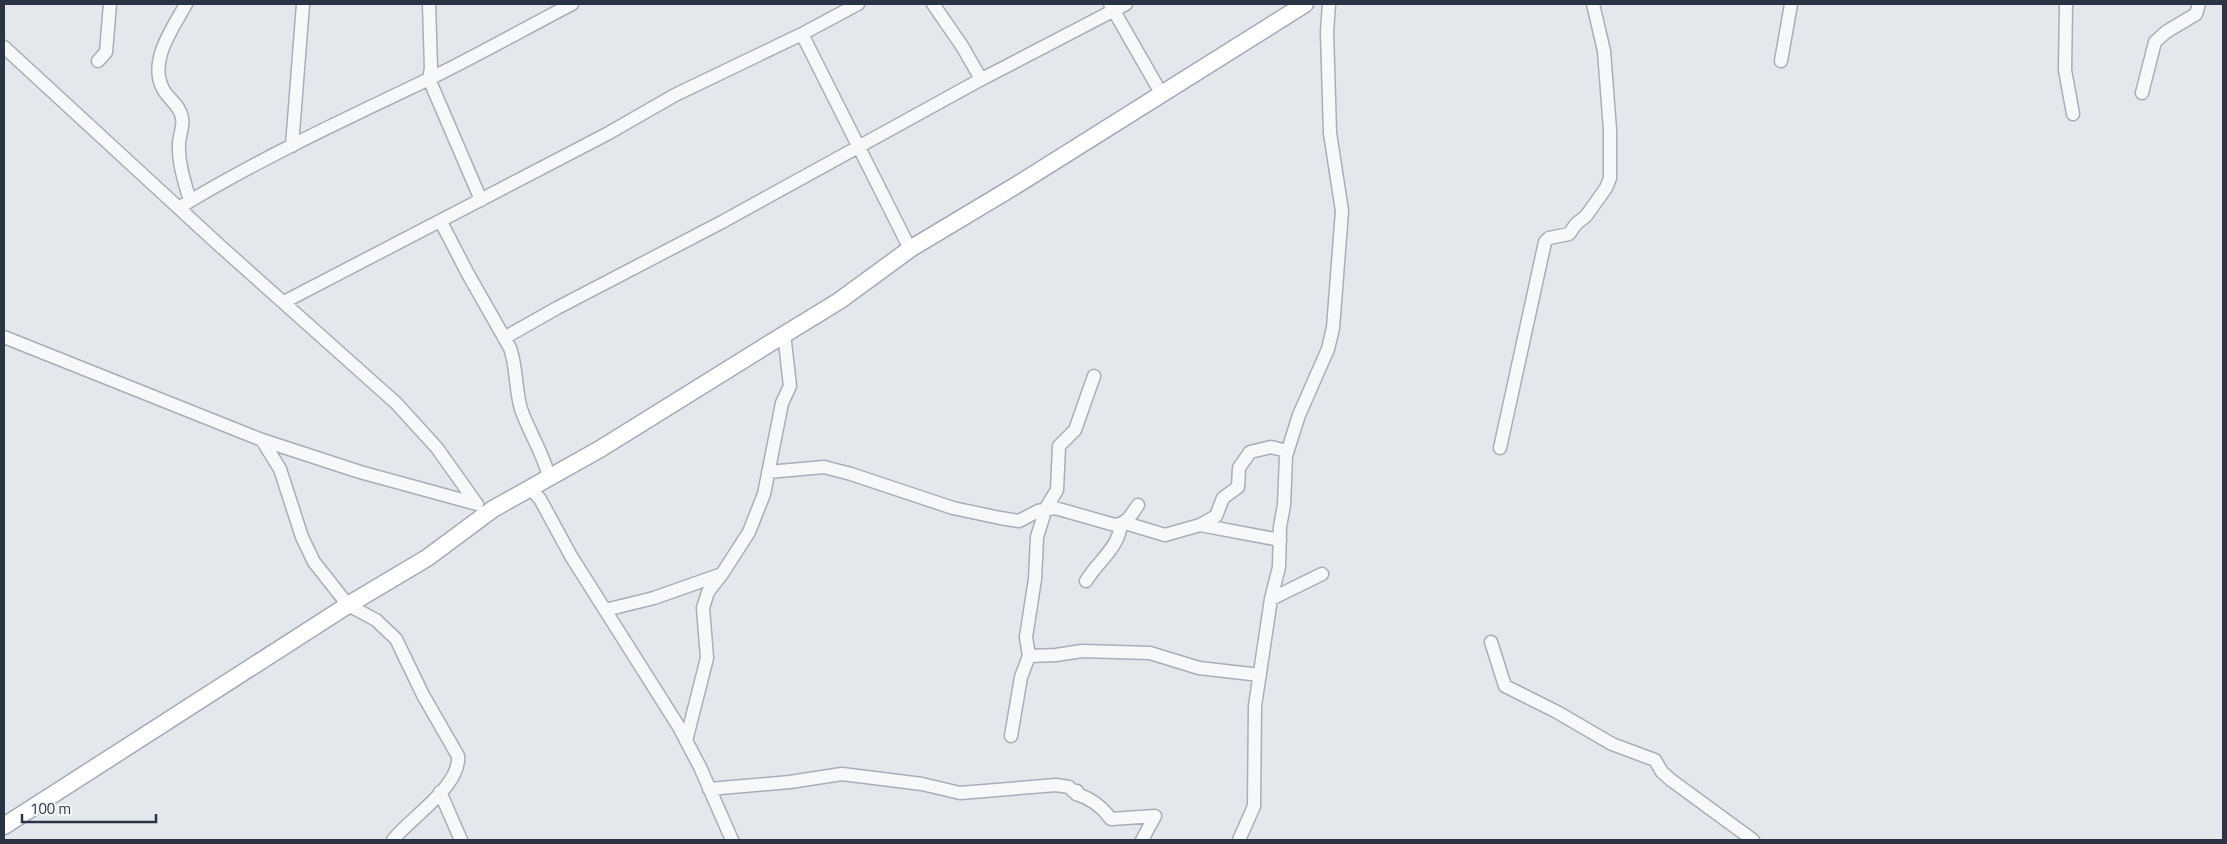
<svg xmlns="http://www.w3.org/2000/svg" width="2227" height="844" viewBox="0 0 2227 844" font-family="'Titillium Web',sans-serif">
	<rect width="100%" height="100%" fill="#e4e7ec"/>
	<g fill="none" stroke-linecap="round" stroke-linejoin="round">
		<g stroke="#a9aeb7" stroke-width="15">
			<path id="minor" d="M186 4C173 28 148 61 163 89 169 100 180 105 182 118 184 126 179 136 179 144 178 164 185 183 190 201
				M429 4 431 68 429 79 481 200
				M933 4 962 46 981 79
				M1110 4 1161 93
				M2066 4 2065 70 2073 114
				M802 34 910 249
				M4 47 219 245 396 403 437 448 476 503
				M98 61 106 52 110 4
				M1781 61 1791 4
				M2142 93 2155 42 2166 32 2196 14 2199 4
				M292 146 303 4
				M180 207C259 159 343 120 427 80 476 56 524 29 572 4
				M441 222 468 274 510 348C517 367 515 389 521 409 529 432 543 453 549 477
				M284 302 607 134 675 95 802 34 858 4
				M4 337 262 440 360 472 477 504
				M504 338 557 308 722 222 978 81 1126 4
				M262 440 280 469 302 537 314 562 348 605 376 620 396 639 423 695 458 756C461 786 410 818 393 840
				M1500 448 1545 242 1549 238 1569 234 1576 224 1586 216 1606 188 1610 178V130L1604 51 1593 4
				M768 472 824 467 851 474 953 508 1000 518 1019 521 1038 511 1055 508 1115 525C1127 524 1131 515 1138 505
				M530 488 540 499 571 556 679 727 700 767 732 840
				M1125 523 1165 535 1200 525 1280 540
				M1200 525 1216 516 1223 498 1238 487 1239 468 1250 452 1271 447 1287 451
				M1086 581C1097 562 1119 548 1121 524
				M1271 599 1322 574
				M605 610 654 598 722 574
				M1491 642 1505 686 1557 712 1612 744 1655 760 1662 772 1671 780 1753 840
				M1029 656 1026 637 1035 579 1037 537 1046 508 1057 490 1059 446 1075 430 1094 376
				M1011 736 1021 677 1029 656 1056 655 1082 651 1150 653 1199 668 1260 675
				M686 741 707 658 703 608 708 592 722 574 749 532 764 494 782 403 790 386 785 342 781 336
				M709 789 790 782 842 774 922 784 960 793 1056 785 1069 787 1074 792 1077 791 1076 794C1091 798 1102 807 1111 819L1155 816 1142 840
				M440 792 461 840
				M1239 840 1254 806 1255 706 1271 599 1279 567 1280 527 1284 505 1286 456 1299 415 1328 349 1333 328 1342 211 1330 133 1327 32 1329 4"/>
		</g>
		<g stroke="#a3abb8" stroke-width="19">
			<path id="major" d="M4 826 348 605 427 558 493 509 600 449 764 347 839 301 910 249 1015 186 1305 4"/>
		</g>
		<use href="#minor" stroke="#f7f8fa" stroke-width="12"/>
		<use href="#major" stroke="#fff" stroke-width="16"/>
	</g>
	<rect width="2227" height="844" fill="none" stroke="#2b3445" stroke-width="10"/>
	<path d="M22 814v8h134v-8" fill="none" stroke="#2b3445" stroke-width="2.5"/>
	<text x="30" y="814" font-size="15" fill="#2b3445" stroke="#f4f6f9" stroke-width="4" paint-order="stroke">100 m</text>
</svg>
